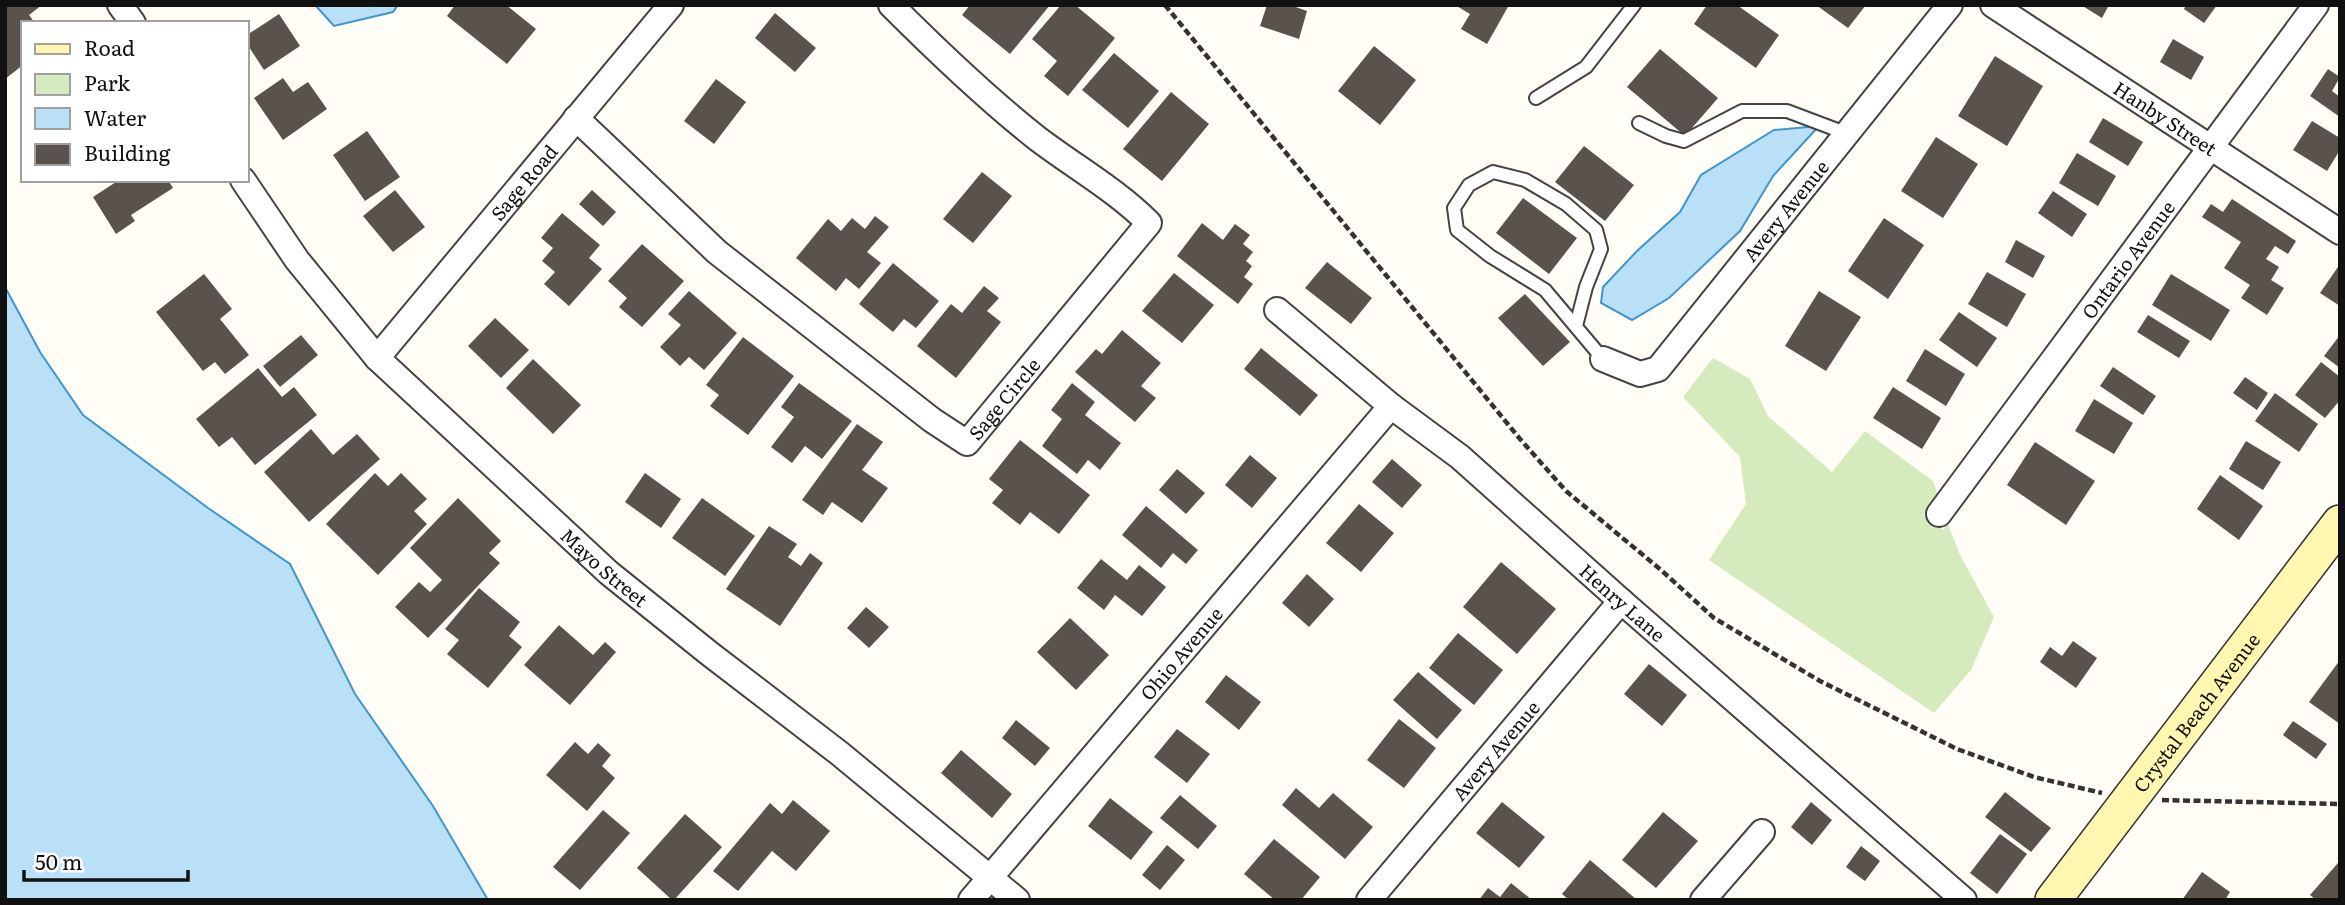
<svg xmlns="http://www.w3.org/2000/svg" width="2345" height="905" viewBox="0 0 2345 905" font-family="Literata,serif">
	<rect width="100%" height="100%" fill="#fffdf5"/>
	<path fill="#d5ebbd" d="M1713 358 1750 379 1768 416 1832 472 1865 431 1933 481 1938 495 1923 515 1943 530 1948 524 1960 555 1994 617 1971 670 1934 713 1709 560 1746 504 1740 457 1683 397Z"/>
	<path fill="#b9e0f7" stroke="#3f96cf" stroke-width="2" d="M315 5H398L393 12 334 26Z
		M1819 126 1773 176 1740 231 1669 298 1632 320 1601 303 1603 287 1637 251 1680 212 1701 175 1774 130Z
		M5 287 40 352 83 415 208 508 290 564 355 694 433 806 488 900H5Z"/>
	<path fill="#5a524d" d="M5 5H42L29 15 35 23H23V65L5 79Z
		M455 5H506L536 29 507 64 447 16Z
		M970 5H1050L1010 54 962 15Z
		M1061 5H1075L1115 38 1068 96 1044 76 1057 61 1032 39Z
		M1267 5H1290L1307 11 1299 39 1260 26Z
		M1455 5H1509L1487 44 1461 29 1470 14Z
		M1707 5H1737L1779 35 1756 68 1694 24Z
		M1816 5H1866L1848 28Z
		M2081 5H2109L2102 18Z
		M2186 5H2217L2204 23 2184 9Z
		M775 13 816 48 795 72 755 38Z
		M279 14 300 46 264 70 247 44V35Z
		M2173 39 2204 57 2191 80 2160 62Z
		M1374 46 1416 80 1380 125 1338 91Z
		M1660 49 1718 98 1685 136 1627 87Z
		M1114 53 1159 91 1128 128 1082 90Z
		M1995 56 2043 86 2007 146 1958 116Z
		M2328 69 2340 77 2332 91 2340 97V117L2310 96Z
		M283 78 293 92 308 82 327 109 283 140 254 98Z
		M716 79 746 102 714 144 684 121Z
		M1171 92 1209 124 1162 181 1123 149Z
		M2103 118 2143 142 2128 166 2089 142Z
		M2312 121 2340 138V150L2327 171 2293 150Z
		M367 131 400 177 365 201 333 155Z
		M1936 137 1978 164 1943 218 1901 191Z
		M1584 146 1634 185 1605 221 1555 182Z
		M2077 153 2116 176 2098 206 2059 183Z
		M982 172 1012 196 973 243 943 219Z
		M119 180H168L173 188 131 215 135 221 116 234 93 197Z
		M395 190 425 227 393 252 363 216Z
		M592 190 616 212 603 226 579 204Z
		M2053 191 2087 214 2072 237 2038 213Z
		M1523 198 1577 238 1549 274 1496 233Z
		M2232 199 2296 241 2288 254 2275 246 2266 259 2279 267 2271 280 2284 288 2267 315 2241 298 2250 285 2224 268 2241 242 2202 217 2211 204 2223 212Z
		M562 213 600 245 589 258 602 269 569 306 544 284 555 272 542 261 553 248 541 238Z
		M875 216 889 227 867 252 881 263 859 289 846 278 836 291 796 258 828 219 841 231 852 218 865 229Z
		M1884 218 1924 245 1888 299 1848 271Z
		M1202 223 1223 240 1235 224 1250 235 1243 244 1253 252 1246 261 1252 266 1244 277 1253 284 1238 304 1177 256Z
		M2016 240 2045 256 2033 278 2005 262Z
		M642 244 684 281 642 327 619 307 627 298 608 281Z
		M1327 262 1372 298 1351 324 1305 288Z
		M893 263 939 301 916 328 904 319 893 332 859 304Z
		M2340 264V306L2320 293Z
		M1987 272 2026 294 2007 327 1968 304Z
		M1174 273 1214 305 1182 343 1142 311Z
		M204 274 232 309 220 319 249 355 225 374 215 362 203 371 156 312Z
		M2171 274 2230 310 2211 341 2152 305Z
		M984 286 999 298 987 311 1001 322 956 378 917 346 951 304 962 313Z
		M689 291 737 333 704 370 689 357 680 366 660 347 681 325 668 314Z
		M1819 291 1861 317 1826 371 1785 346Z
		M1525 294 1570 342 1543 366 1498 318Z
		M1959 312 1997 338 1977 367 1939 340Z
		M2148 315 2190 341 2179 358 2137 332Z
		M495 318 529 350 501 378 468 346Z
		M1122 330 1161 363 1141 386 1156 398 1135 422 1075 372 1096 349 1102 354Z
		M301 335 318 355 280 387 263 366Z
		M2340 335V368L2324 356Z
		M743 337 794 376 748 435 710 406 719 395 706 385Z
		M1261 348 1318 395 1300 416 1244 369Z
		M1925 349 1965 374 1946 406 1906 381Z
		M533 359 581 405 553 434 506 388Z
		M2321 362 2340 377V400L2325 418 2295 395Z
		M2113 367 2156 396 2143 415 2100 386Z
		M258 368 282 397 294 387 317 415 255 465 232 437 219 447 196 419Z
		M2245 377 2268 393 2257 410 2233 393Z
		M799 383 852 421 822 459 805 446 792 463 771 447 794 417 781 407Z
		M1072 383 1095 402 1085 415 1121 443 1100 470 1088 460 1077 474 1042 446 1062 419 1051 410Z
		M1893 387 1941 418 1922 449 1873 418Z
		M2275 393 2318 424 2299 452 2255 421Z
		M2094 399 2133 423 2114 454 2075 431Z
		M857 424 883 442 862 470 888 488 862 523 832 502 823 515 802 500Z
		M311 429 333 455 357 434 380 459 309 522 264 472Z
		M1020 440 1090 495 1059 534 1030 512 1020 525 992 503 1003 490 989 479Z
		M2246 441 2281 462 2263 490 2229 469Z
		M2035 442 2095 481 2066 525 2007 485Z
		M1250 455 1277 478 1252 508 1225 485Z
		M1392 459 1422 485 1402 508 1372 482Z
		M1177 469 1205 493 1186 514 1159 490Z
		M375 473 388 486 401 473 427 499 414 511 427 524 378 575 326 524Z
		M645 473 681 499 661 528 625 502Z
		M2220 475 2263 506 2239 540 2197 509Z
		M458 498 501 541 489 553 500 563 428 638 395 607 419 582 430 592 442 580 410 548Z
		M702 498 755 536 725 576 672 538Z
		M1359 504 1394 533 1361 572 1326 543Z
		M1146 506 1198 550 1186 564 1173 553 1161 568 1122 535Z
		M769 526 797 544 788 557 801 566 810 553 823 563 780 626 726 589Z
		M1101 559 1127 580 1139 565 1166 587 1142 616 1115 595 1104 610 1077 588Z
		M1501 562 1556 609 1517 654 1463 607Z
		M1307 574 1334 599 1309 627 1282 603Z
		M479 588 520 622 509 636 522 647 488 688 447 654 459 640 445 629Z
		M866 607 889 627 869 648 847 628Z
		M1070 618 1109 655 1076 690 1037 652Z
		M559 625 593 655 605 642 616 652 570 705 524 665Z
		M1458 633 1503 670 1474 705 1429 668Z
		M2073 641 2097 658 2076 688 2040 662 2050 647 2062 656Z
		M2340 660V724L2309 702Z
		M1649 664 1687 695 1662 726 1624 694Z
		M1418 672 1462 710 1437 739 1393 700Z
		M1226 675 1261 702 1239 730 1205 702Z
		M1399 719 1436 748 1404 788 1367 760Z
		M1016 720 1050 748 1035 766 1002 738Z
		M2293 721 2327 744 2316 759 2283 735Z
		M1177 729 1210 754 1187 783 1154 757Z
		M575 742 588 754 598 743 611 755 602 766 615 778 587 811 546 775Z
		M961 750 1012 794 992 818 941 773Z
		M1296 788 1319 808 1333 793 1373 827 1345 859 1282 805Z
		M2005 792 2051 828 2031 852 1985 817Z
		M1180 795 1217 826 1198 849 1160 818Z
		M1110 798 1153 832 1131 860 1088 826Z
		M793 800 830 831 796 871 772 851 738 891 713 871 770 803 782 814Z
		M1502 802 1545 837 1519 868 1476 833Z
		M1811 802 1832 820 1812 845 1791 827Z
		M603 810 630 833 580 890 553 867Z
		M1663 812 1698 841 1656 888 1622 860Z
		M685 814 722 847 674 900H672L637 868Z
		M2000 834 2027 854 1997 894 1970 873Z
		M1274 839 1320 877 1301 900H1275L1244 874Z
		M1167 845 1185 860 1160 890 1142 875Z
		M1861 846 1880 861 1865 881 1846 867Z
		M1590 860 1637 900H1569L1562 894Z
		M2338 863 2340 865V900H2316L2310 895Z
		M2202 872 2230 892 2225 900H2182Z
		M1511 883 1532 900H1479L1488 888 1500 897Z"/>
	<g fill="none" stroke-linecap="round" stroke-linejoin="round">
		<g stroke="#444" stroke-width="16">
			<path id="lane" d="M1536 98 1586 67 1634 5
				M1639 123 1666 136 1684 141 1742 111H1787L1848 134
				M1576 326 1586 287 1601 249 1596 230 1566 204 1525 180 1493 172 1469 185 1454 208 1457 230 1490 256 1545 290 1603 359"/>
		</g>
		<g stroke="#444" stroke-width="28">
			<g id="street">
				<path d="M120 5 133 23"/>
				<path id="s1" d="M1993 5 2340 232"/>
				<path id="s2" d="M576 118 717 252 932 420 967 443 1149 223C1116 190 1075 167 1038 139 986 98 938 52 891 5"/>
				<path id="s3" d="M243 180 297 260 377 358 609 573 710 654 839 753 1017 900"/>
				<path id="s4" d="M1277 310 1391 406 1460 457 1621 601 1964 900"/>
				<path id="s5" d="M377 358 671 5"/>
				<path id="s6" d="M1603 359 1640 374 1658 369 1950 5"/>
				<path id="s7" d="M1939 514 2316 5"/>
				<path id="s8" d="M971 900 1391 406"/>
				<path id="s9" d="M1369 900 1621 601"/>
				<path d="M1703 900 1762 832"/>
			</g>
		</g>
		<g stroke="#333" stroke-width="38">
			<g id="secondary">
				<path id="s10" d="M2053 900 2340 523"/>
			</g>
		</g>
		<path stroke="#333" stroke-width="4.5" stroke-dasharray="7 3.5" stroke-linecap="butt" d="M1165 5 1520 439 1566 491 1661 570 1714 618 1820 681 1957 749 2034 777 2102 793
			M2162 800 2340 804"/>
		<use href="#lane" stroke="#fff" stroke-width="12"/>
		<use href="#street" stroke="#fff" stroke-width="24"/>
		<use href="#secondary" stroke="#fff6b0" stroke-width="35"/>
	</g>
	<g text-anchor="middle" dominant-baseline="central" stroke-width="7" stroke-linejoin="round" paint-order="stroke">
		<g font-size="19" fill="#111" stroke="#fff">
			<text stroke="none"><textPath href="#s1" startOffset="206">Hanby Street</textPath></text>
			<text stroke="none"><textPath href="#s5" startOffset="229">Sage Road</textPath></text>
			<text stroke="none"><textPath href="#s6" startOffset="262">Avery Avenue</textPath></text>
			<text stroke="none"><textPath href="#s7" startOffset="317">Ontario Avenue</textPath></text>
			<text stroke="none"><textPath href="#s2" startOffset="567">Sage Circle</textPath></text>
			<text stroke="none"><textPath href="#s3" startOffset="532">Mayo Street</textPath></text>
			<text stroke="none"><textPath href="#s4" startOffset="453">Henry Lane</textPath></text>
			<text stroke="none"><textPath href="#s8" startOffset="324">Ohio Avenue</textPath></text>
			<text stroke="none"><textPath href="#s10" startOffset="236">Crystal Beach Avenue</textPath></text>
			<text stroke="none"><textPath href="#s9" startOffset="196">Avery Avenue</textPath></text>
		</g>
	</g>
	<rect width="2345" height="905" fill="none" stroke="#111111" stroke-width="14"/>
	<rect x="21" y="21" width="228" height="161" fill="#ffffff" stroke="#a0a0a0" stroke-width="2"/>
	<rect x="35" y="44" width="35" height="10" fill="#fff6b0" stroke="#a0a0a0" stroke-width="2"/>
	<text x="84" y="56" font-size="21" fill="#111111">Road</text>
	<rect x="35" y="74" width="35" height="21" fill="#d5ebbd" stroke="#a0a0a0" stroke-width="2"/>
	<text x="84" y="91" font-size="21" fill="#111111">Park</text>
	<rect x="35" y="108" width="35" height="21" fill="#b9e0f7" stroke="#a0a0a0" stroke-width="2"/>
	<text x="84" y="126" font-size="21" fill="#111111">Water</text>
	<rect x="35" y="144" width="35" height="21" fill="#5a524d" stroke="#a0a0a0" stroke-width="2"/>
	<text x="84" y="161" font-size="21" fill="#111111">Building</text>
	<path d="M24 870v10h164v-10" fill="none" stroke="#111111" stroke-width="3.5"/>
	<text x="35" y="870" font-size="21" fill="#111111" stroke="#ffffff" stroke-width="5" paint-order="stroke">50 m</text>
</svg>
